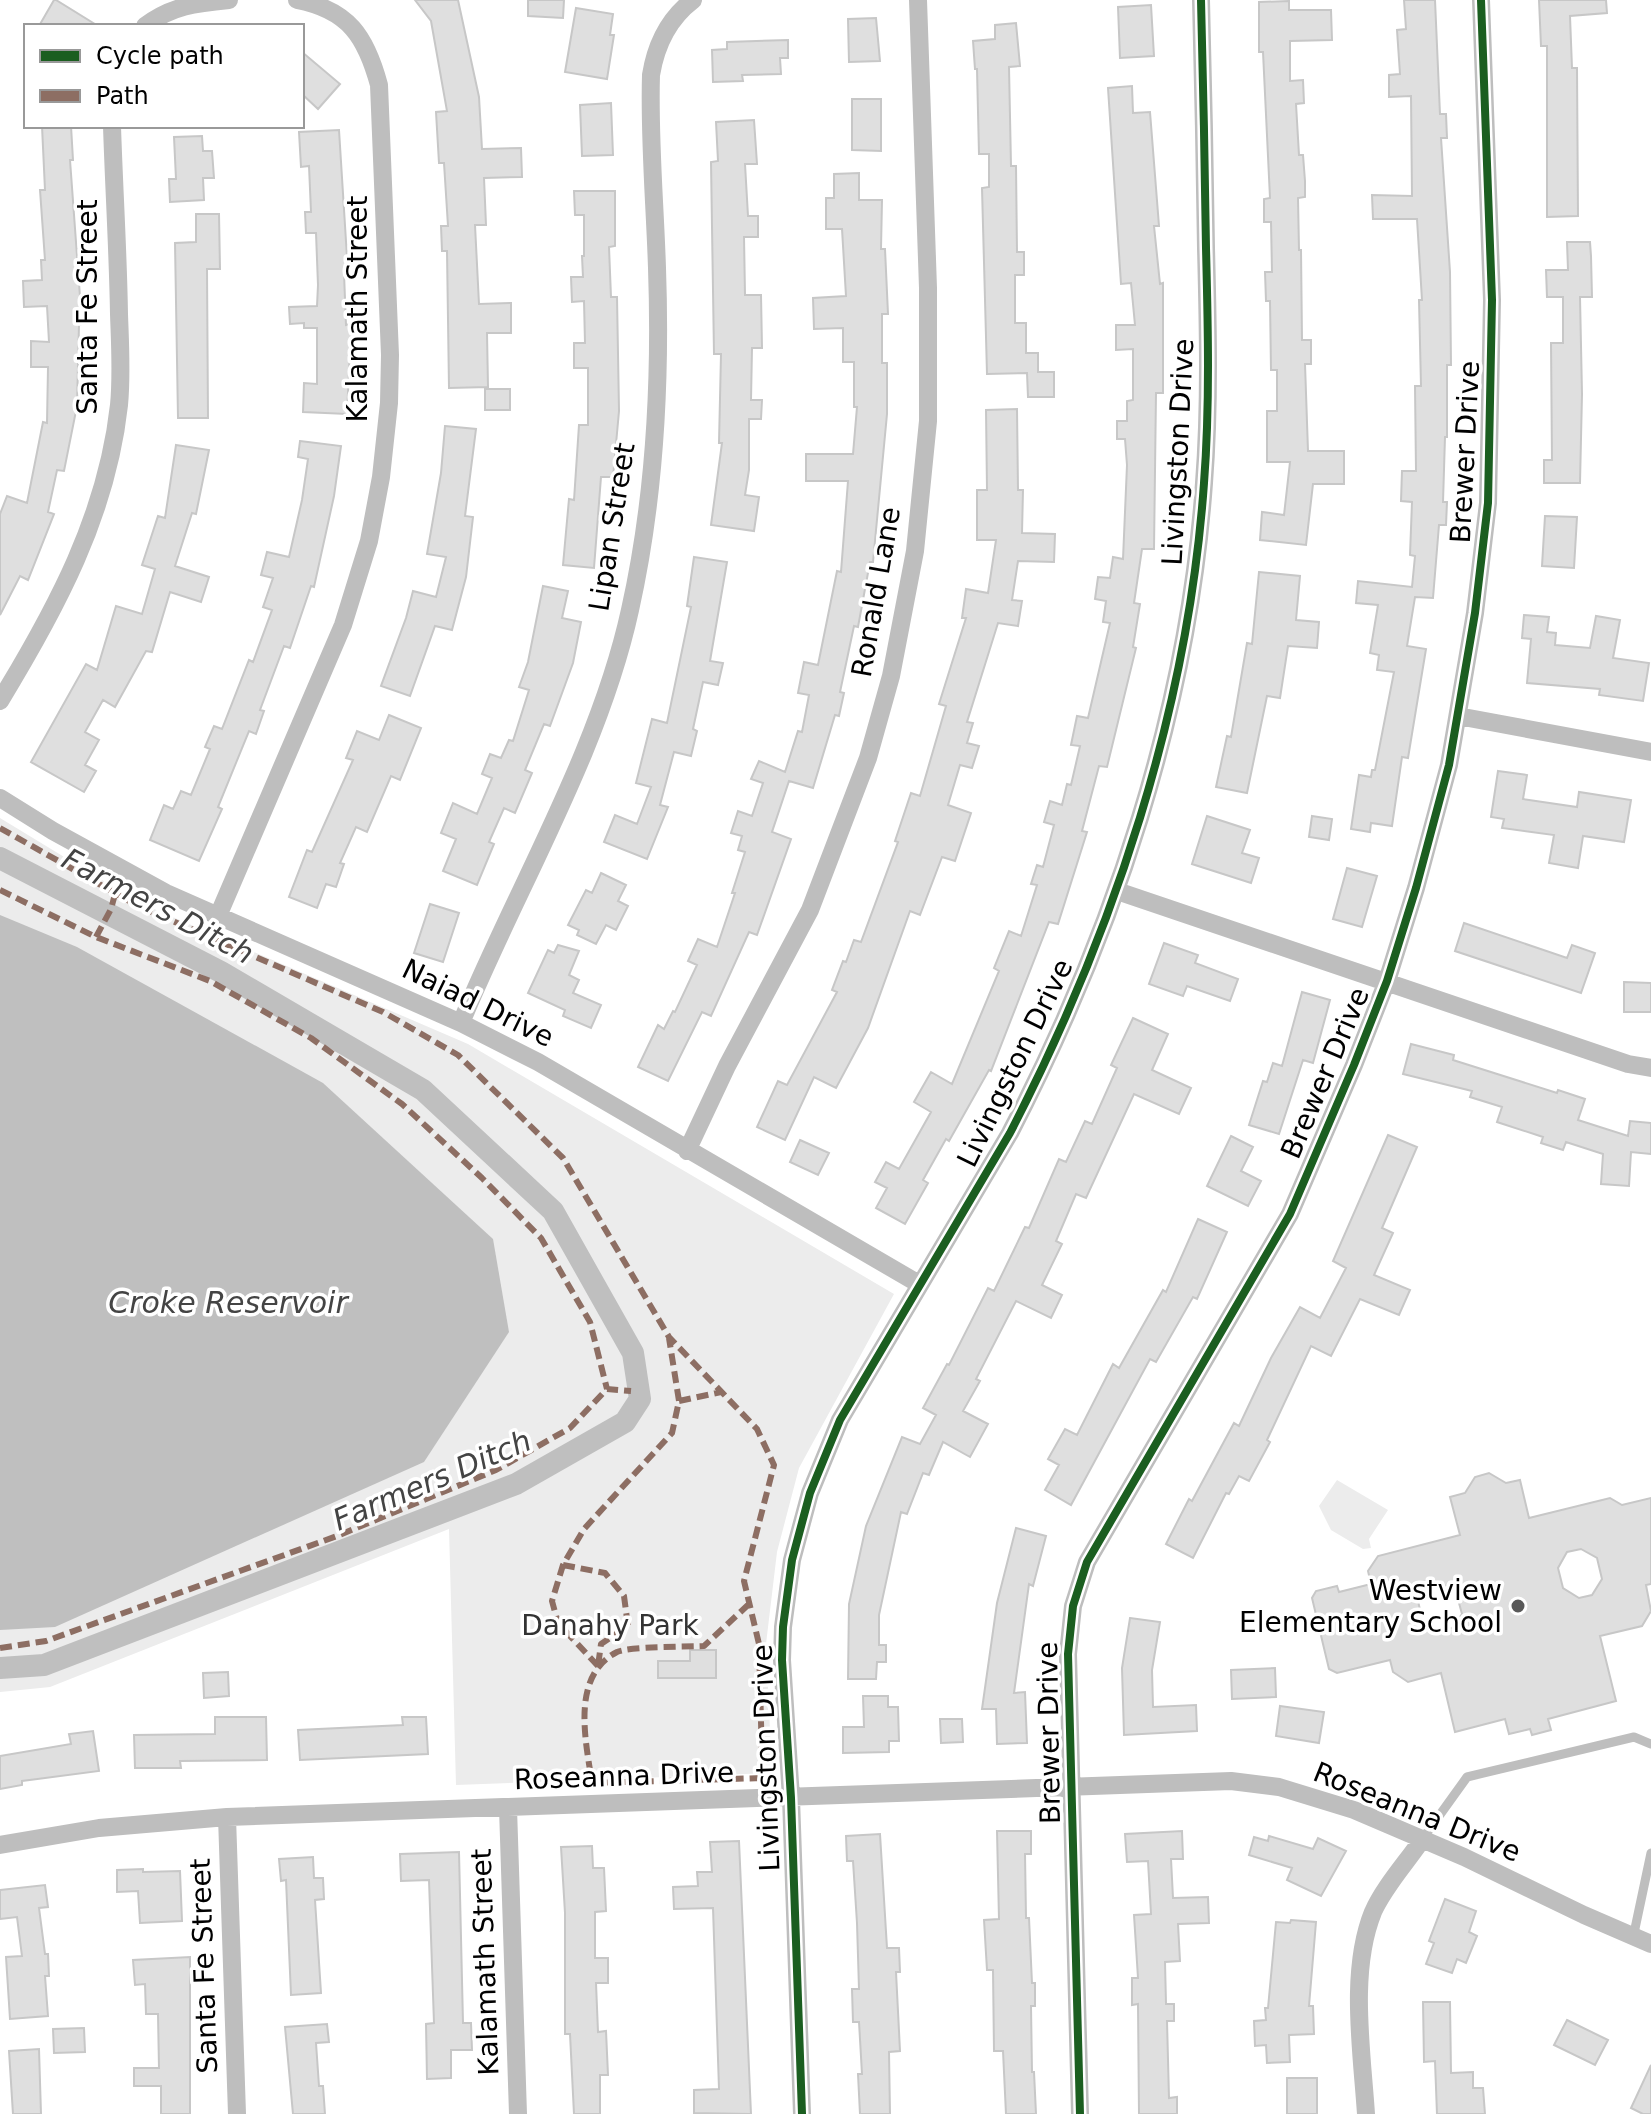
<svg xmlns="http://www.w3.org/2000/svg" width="1651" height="2114" viewBox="0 0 1651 2114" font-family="'DejaVu Sans',sans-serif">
	<rect width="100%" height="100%" fill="#fff"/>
	<path fill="#ececec" d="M0 818 140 903 468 1044 894 1294 799 1468 777 1552 766 1644 772 1773 456 1785 449 1529 50 1687 0 1692Z
		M1337 1480 1388 1510 1369 1539 1371 1548 1363 1549 1331 1530 1319 1506Z"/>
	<path fill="#bfbfbf" d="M0 915 77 947 323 1083 493 1239 509 1332 424 1462 55 1627 0 1630Z"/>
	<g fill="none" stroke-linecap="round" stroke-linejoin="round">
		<path stroke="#bfbfbf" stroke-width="22" d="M0 858 221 972 423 1090 553 1211 633 1353 640 1399 625 1422 516 1484 44 1665 0 1668"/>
	</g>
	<path fill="#dfdfdf" stroke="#c7c7c7" stroke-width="2" fill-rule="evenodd" d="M54 0H56L98 26H39Z
		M415 0H458L479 97 482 149 521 148 522 177 484 178 486 225H475L479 304 511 303V333H487L488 387 449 388 447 251H442L441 226H448L444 163H439L436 112 447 111 431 21Z
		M528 0H564L563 18 528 16Z
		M1404 0H1435L1440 114H1446L1447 138H1441L1450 272 1451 365H1447V437H1445L1443 502H1447L1446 525H1439L1433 598 1415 597 1407 646 1426 649 1408 758 1402 757 1392 826 1371 823 1370 832 1351 829 1359 775 1371 777 1372 770H1375L1394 672 1377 670 1379 655 1370 653 1378 605 1356 603 1358 581 1412 587 1415 556 1410 555 1412 502 1401 501 1402 471H1416L1415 386H1421L1419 300H1422L1417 219H1373L1372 195 1412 196 1411 96 1389 97V75L1400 74 1397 30 1406 29Z
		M1539 0H1606L1607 13 1570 16 1572 68H1577L1578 216 1547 217V46H1541Z
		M1289 1V10H1331L1332 40 1290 41V81L1303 80 1304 103 1296 104 1299 155H1303L1305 181V197L1298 198 1299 250H1301L1302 340H1311V364H1305L1308 451H1344V484H1313L1306 545 1260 540 1262 512 1284 515 1290 462H1267V411H1277V370H1271L1270 301H1266L1265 272H1272L1271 222H1264V199L1270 198 1263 52H1259V2Z
		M1151 5 1154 56 1120 58 1118 7Z
		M576 8 613 14 610 35H614L607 79 565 72Z
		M876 18 880 61 849 62 848 19Z
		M1016 23 1020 66 1009 67 1011 166H1016L1017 252H1024V275H1015V323H1026V353H1038V372H1054V397H1028L1027 373 987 374 982 188 989 187V154H979L977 69H975L973 41 995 39V25Z
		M788 40V58H780L781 74 742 75 743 81 713 82 712 50 727 49V42Z
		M302 52 340 84 318 109 302 94Z
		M1132 86 1133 113 1150 112 1159 226H1154L1160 284 1163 283V393H1156L1154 549H1142L1134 603 1140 604 1133 647 1136 648 1107 767 1099 766 1082 831 1087 832 1058 924 1049 922 991 1071 989 1070 949 1141 946 1139 923 1180 928 1183 905 1224 876 1208 887 1188 875 1182 886 1162 899 1169 931 1112 914 1102 931 1072 952 1084 999 971 994 968 1009 931 1021 936 1037 885 1031 884 1037 865 1043 867 1054 825 1044 822 1050 801 1062 805 1067 784 1071 785 1080 746 1071 745 1077 716 1088 718 1110 623 1103 622 1106 601 1095 599 1098 577 1110 578 1113 557 1123 559 1127 465 1125 439H1117V421H1127V401L1133 400V349L1116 350V325H1135L1131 283 1121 284 1108 88Z
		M852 99H881V151L852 150Z
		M611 103 613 155 582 156 580 105Z
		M754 120 757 164H745L748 216H758V237H744L745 295H761L762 348H752L751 400H762L761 419H749V470L745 495 759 497 754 531 711 525 722 443H719L721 354H714L711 162 718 161 716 122Z
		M42 126H71L73 160H70L82 324 79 325 77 406 64 471 57 470 48 512 54 514 28 580 20 576 0 615V514L7 496 27 503 43 422 47 423 48 367H31V341L49 342 47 306 24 307 23 281 42 280 41 260H45L40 190H45Z
		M339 130 348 273H344L346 325 351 324 352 350H350L347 414 303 412 304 383 317 384V328H304V323L290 324 289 307 317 306 318 285 316 233H306L305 212H311L309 166 301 167 299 132Z
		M202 136 203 151H212L214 178H203L204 200 170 202 169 179H176L174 137Z
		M859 173V200H882L881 249H885L888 314H882V363H887V414L873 562H870L858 627 854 626 840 692 844 693 839 716 835 715 813 788 789 781 772 832 791 839 757 935 749 932 711 1016 702 1012 668 1081 638 1067 658 1025 664 1029 673 1011 675 1012 697 965 688 961 698 939 717 947 735 893H732L745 852 738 850 742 836 731 833 738 811 752 816 763 783 751 779 759 761 785 772 798 731 802 732 809 695 798 693 804 662 818 665 837 571 841 572 848 481H806V454H853L857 407H854V362H843V328L814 329 813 298 846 296 842 229H826V198H834V174Z
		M574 191H615V246L609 247 611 297H617L619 411 613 477H601L594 568 563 565 569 499 574 500 579 425H588V368H574V343H585L584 301 572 302 571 277H583L582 256H584V215H575Z
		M196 214H219L220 269H207L208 418H178L175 243 196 242Z
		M1567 242H1590L1591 256 1592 297H1580L1582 394 1580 483H1544V460H1552L1551 343H1563V297H1547L1546 270H1568Z
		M485 389H510V410H485Z
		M1017 409 1018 490H1023L1022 533 1055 534 1054 562 1018 561 1012 600 1022 601 1018 626 998 623 967 722 973 723 967 743 979 746 972 768 960 765 948 805 971 813 955 861 942 857 920 915 910 911 868 1028 836 1088 814 1077 785 1140 757 1127 778 1081 787 1085 837 992 832 990 843 961 846 962 854 940 861 942 898 842 895 841 911 793 920 796 946 706 939 704 966 618H962L966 589 988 593 996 540H977V490H987L986 410Z
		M445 426 476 429 465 516 473 517 466 577 452 630 435 626 410 696 381 686 406 618 413 591 436 597 446 557 427 554 441 473Z
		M300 441 341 446 334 496 314 587 311 586 290 648 284 646 260 710 264 711 256 734 249 731 218 807 222 809 199 861 150 840 164 805 173 809 181 791 191 795 210 749 205 747 214 726 222 729 249 660 253 662 272 610 263 607 273 578 261 575 267 552 289 557 302 500 308 459 298 457Z
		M176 445 209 450 196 514 192 513 175 566 209 577 201 602 170 592 152 652 146 651 115 707 103 700 85 732 99 740 85 765 96 771 84 792 31 762 86 664 97 670 116 606 142 614 155 569 142 565 158 516 165 518Z
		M1545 516 1577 517 1574 568 1542 566Z
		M694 557 727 562 710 661 723 663 718 685 703 682 693 729 697 731 691 756 674 752 660 805 668 807 647 859 604 842 615 815 637 824 651 787 636 783 652 719 667 723 691 607 687 606Z
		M1259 572 1300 576 1296 620 1319 622 1317 648 1288 646 1280 698 1267 696 1247 793 1216 787 1227 736 1231 737 1247 643 1252 644Z
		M543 586 568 591 562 618 581 622 573 663 550 726 544 724 525 770 532 773 515 813 504 808 489 842 494 844 477 885 443 871 456 839 441 833 453 803 477 814 492 778 482 774 490 754 501 758 509 740 513 741 529 690 519 687 528 662Z
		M1524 615 1549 617 1547 632 1556 633 1555 645 1590 648 1596 616 1620 620 1613 658 1649 663 1643 701 1599 695 1600 689 1527 683 1531 639 1522 638Z
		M389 715 421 728 400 780 391 776 367 832 356 827 340 863 344 864 336 887 326 884 317 908 289 897 307 850 312 852 353 760 346 758 357 731 379 740Z
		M1498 771 1527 775 1523 799 1577 807 1579 792 1631 800 1624 842 1583 836 1578 868 1549 863 1554 835 1502 828 1504 819 1491 817Z
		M1207 816 1250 830 1242 853 1259 858 1251 883 1192 864Z
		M1312 816 1332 819 1329 840 1309 837Z
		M1347 868 1377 876 1362 927 1333 919Z
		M601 873 626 885 618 901 628 906 616 930 606 925 596 944 577 935 579 930 568 925 586 890 592 893Z
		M430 904 459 913 443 962 414 953Z
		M1464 923 1567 958 1572 945 1595 953 1581 993 1455 951Z
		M1164 943 1198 955 1195 963 1238 979 1230 1001 1187 986 1183 996 1149 984Z
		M558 945 579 951 569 975 579 980 573 993 601 1005 591 1028 563 1016 565 1010 528 993 548 950 554 953Z
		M1624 982 1651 983V1012H1624Z
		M1302 992 1330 1000 1313 1063 1303 1060 1279 1134 1249 1125 1263 1081 1267 1082 1273 1063 1282 1066Z
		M1133 1018 1168 1034 1152 1070 1191 1088 1179 1114 1134 1094 1086 1198 1076 1194 1056 1241 1062 1244 1042 1285 1062 1295 1051 1318 1016 1301 976 1379 980 1381 963 1411 988 1424 970 1457 943 1442 929 1475 923 1473 907 1514 901 1512 879 1615V1645H886V1662H877L876 1679H848L849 1604 866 1526 902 1437 920 1444 936 1415 923 1408 947 1364 949 1365 988 1288 994 1291 1025 1227 1029 1228 1059 1159 1066 1162 1085 1121 1092 1124 1117 1068 1111 1065Z
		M1411 1044 1454 1055 1453 1060 1557 1093 1558 1090 1585 1099 1578 1120 1628 1136 1630 1121 1651 1123V1154L1631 1152 1629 1186 1601 1184 1603 1154 1566 1142 1563 1150 1541 1143 1543 1137 1497 1122 1502 1107 1470 1097 1472 1091 1403 1074Z
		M1388 1135 1417 1147 1382 1228 1393 1233 1374 1275 1410 1290 1399 1315 1360 1299 1331 1356 1311 1346 1267 1440 1270 1442 1249 1481 1239 1476 1229 1494 1226 1493 1193 1558 1166 1544 1189 1499 1192 1501 1234 1423 1239 1426 1271 1358 1300 1307 1320 1318 1346 1268 1333 1261Z
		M1231 1136 1253 1147 1241 1171 1261 1181 1248 1206 1207 1186Z
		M800 1140 829 1153 818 1175 790 1162Z
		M1198 1219 1227 1232 1197 1299 1193 1297 1156 1362 1150 1359 1071 1505 1045 1490 1059 1465 1048 1459 1065 1429 1077 1435 1113 1364 1119 1368 1163 1290 1166 1292Z
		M1489 1473 1506 1483 1520 1480 1529 1518 1610 1498 1622 1505 1651 1498V1584L1646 1585 1651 1611 1642 1626 1600 1636 1616 1701 1548 1719 1551 1730 1532 1735 1530 1729 1509 1734 1505 1719 1455 1732 1441 1673 1408 1682 1393 1672 1390 1660 1337 1673 1329 1669 1312 1598 1316 1591 1337 1586 1339 1592 1371 1584 1368 1571 1378 1556 1460 1535 1450 1497 1465 1493 1475 1477ZM1581 1549 1597 1558 1602 1579 1592 1595 1579 1598 1563 1588 1558 1568 1567 1552ZM1441 1583 1456 1592 1462 1614 1452 1628 1437 1631 1423 1623 1418 1601 1427 1586Z
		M1016 1528 1046 1536 1033 1586 1029 1584 1014 1693 1025 1692 1027 1743 997 1744 996 1709H982L997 1603Z
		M1130 1618 1160 1622 1152 1670 1153 1707 1196 1705 1197 1731 1124 1735 1122 1668Z
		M690 1650H716V1678H658V1661H690Z
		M1275 1668 1276 1697 1232 1699 1231 1670Z
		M228 1672 229 1696 204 1698 203 1673Z
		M863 1696H888V1707H898L899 1741H889V1752L843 1753V1727H864Z
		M1280 1706 1324 1712 1319 1743 1276 1736Z
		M215 1717H266L267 1760 180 1761 181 1768H135L134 1735 215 1734Z
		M402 1717H426L428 1754 300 1760 298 1730 403 1725Z
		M940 1719H962L963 1742 941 1743Z
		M93 1731 99 1771 22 1781V1785L0 1789V1756L71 1744 69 1734Z
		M997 1831H1031V1854H1025L1026 1918H1029L1032 1983H1035V2006H1031L1032 2072H1034L1036 2114H1006L1003 2051H994L993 1970H987L984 1920 999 1919Z
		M1182 1831 1183 1859H1171L1173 1898 1208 1897 1209 1923 1178 1924 1180 1961 1165 1962 1166 2004H1174V2021H1167L1169 2098 1177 2097V2114H1139L1138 2004 1132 2005V1978H1138L1134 1915 1151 1914 1148 1861 1127 1862 1125 1834Z
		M880 1834 887 1948H899L900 1972H896L900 2051 889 2052 890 2114H860L858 2074H862L859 2022H853L852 1989H859L857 1923 853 1861H847L846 1836Z
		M1269 1836 1313 1849 1318 1838 1346 1851 1321 1896 1287 1880 1292 1868 1249 1855 1254 1837 1268 1841Z
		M739 1841 751 2114 694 2113V2090L719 2089 713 1908 674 1909 673 1887 698 1886 697 1872H712L710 1842Z
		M592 1846 593 1868H604L606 1911 595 1912V1958H608V1983H596L598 2032 606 2031 608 2075H600V2114H574L570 2034H565V1913L561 1847Z
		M459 1852 463 2023H471L472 2050H451V2078L427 2079 426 2024 434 2023 429 1880 401 1881 400 1854Z
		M313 1857 314 1878H323L324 1899 315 1900 321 1993 291 1995 286 1880 281 1881 279 1859Z
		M143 1869V1872L180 1871 182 1921 140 1923 138 1891 117 1892V1870Z
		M45 1885 48 1907 39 1908 45 1954H48L49 1976H45L48 2016 10 2019 6 1957 22 1956 17 1917 0 1919V1890Z
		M1445 1899 1476 1911 1469 1932 1477 1936 1466 1963 1457 1959 1452 1973 1426 1964 1434 1943 1429 1941Z
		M1291 1920 1316 1922 1309 2006H1313L1314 2034 1289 2035 1290 2062 1267 2063 1266 2045 1255 2046 1254 2021 1266 2020 1265 2008H1268L1276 1922 1290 1923Z
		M190 1957V2114H161V2086H134V2068H159L158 2014H146L145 1984 135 1985 133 1960Z
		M1423 2002H1450L1451 2073 1473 2072V2088H1483L1485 2114H1437L1435 2061 1424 2062Z
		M1567 2020 1608 2040 1595 2065 1554 2045Z
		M327 2024 329 2042 316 2043 319 2086H323L325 2114H293L285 2027Z
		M84 2028 85 2052 54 2053 53 2029Z
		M39 2049 41 2114H13L9 2051Z
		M1651 2065V2114H1643L1631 2108Z
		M1287 2078H1317V2114H1287Z"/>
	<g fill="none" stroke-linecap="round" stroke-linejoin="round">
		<path stroke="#bebebe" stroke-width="9" d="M1421 1841 1467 1777 1634 1737 1651 1744
			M1633 1938 1651 1853"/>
		<path stroke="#bebebe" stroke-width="18" d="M145 26C171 6 197 3 229 0
			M0 701C56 609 107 515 119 405 122 375 120 344 119 314 118 251 114 189 112 126
			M1458 716 1651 752
			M0 798 53 831 166 893 461 1023 538 1062 919 1284
			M1117 891 1628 1064 1651 1068
			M218 916 343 625 369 541 381 477 389 403 390 355 379 85C366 37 349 10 297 0
			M461 1023C516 889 599 752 630 610 655 498 661 383 657 268 655 204 649 139 651 75 656 44 668 19 693 0
			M687 1151 727 1066 810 910 868 758 891 676 915 551 928 421V288L918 0
			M508 1808 518 2114
			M227 1817 237 2114
			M0 1845 99 1828 227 1817 1231 1781 1279 1787 1354 1810 1464 1857 1584 1915 1651 1944
			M802 2114 791 1798 782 1660 783 1627 792 1560 810 1493 840 1420 1010 1133C1114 932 1188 710 1204 483 1210 405 1208 326 1206 248 1205 165 1203 83 1201 0
			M1080 2114 1068 1654 1073 1606 1087 1562 1290 1214 1354 1065 1387 981 1416 888 1449 765 1475 613 1488 503 1492 300 1481 0
			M1366 2114C1362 2052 1349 1971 1373 1912 1384 1887 1406 1863 1421 1841"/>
		<path stroke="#8d6e63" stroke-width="6" stroke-dasharray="12 6" stroke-linecap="butt" d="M0 828 138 906 383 1012 458 1055 563 1158 669 1337 757 1429 774 1465 744 1581 759 1644 763 1799
			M0 890 96 937 210 981 311 1038 402 1104 482 1178 541 1238 590 1322 607 1389
			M96 937 111 909 115 894
			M679 1401 721 1392
			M563 1565 605 1573 624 1596 628 1626 601 1644 598 1666
			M749 1604 704 1646C686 1647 631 1646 617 1652 570 1676 586 1742 592 1783L763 1778
			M0 1648 46 1641 337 1536 496 1470 570 1428 607 1389 631 1391
			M598 1666 558 1623 552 1601 563 1565 584 1529 672 1433 679 1401 669 1338"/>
		<g stroke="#fff" stroke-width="13">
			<path id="cycleway" d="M802 2114 791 1798 782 1660 783 1627 792 1560 810 1493 840 1420 1010 1133C1114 932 1188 710 1204 483 1210 405 1208 326 1206 248 1205 165 1203 83 1201 0
				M1080 2114 1068 1654 1073 1606 1087 1562 1290 1214 1354 1065 1387 981 1416 888 1449 765 1475 613 1488 503 1492 300 1481 0"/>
		</g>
		<use href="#cycleway" stroke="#1b5e20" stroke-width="8"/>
	</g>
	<circle fill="#595959" stroke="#fff" stroke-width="3" cx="1518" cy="1606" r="8"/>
	<g text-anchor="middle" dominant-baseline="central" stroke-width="7" stroke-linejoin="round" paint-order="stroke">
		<g font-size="28" fill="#000" stroke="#fff">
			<text transform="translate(87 307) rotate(-90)">Santa Fe Street</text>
			<text transform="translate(357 309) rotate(-90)">Kalamath Street</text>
			<text transform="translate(1178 452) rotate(-87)">Livingston Drive</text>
			<text transform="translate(1465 452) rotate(-87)">Brewer Drive</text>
			<text transform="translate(612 527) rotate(-81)">Lipan Street</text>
			<text transform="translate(876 592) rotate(-80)">Ronald Lane</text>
			<text transform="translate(478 1003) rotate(26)">Naiad Drive</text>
			<text transform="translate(1015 1063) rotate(-64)">Livingston Drive</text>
			<text transform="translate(1325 1073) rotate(-67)">Brewer Drive</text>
			<text transform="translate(1049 1733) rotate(-91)">Brewer Drive</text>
			<text transform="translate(766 1758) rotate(-92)">Livingston Drive</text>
			<text transform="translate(624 1776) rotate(-2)">Roseanna Drive</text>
			<text transform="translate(1417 1812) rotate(22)">Roseanna Drive</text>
			<text transform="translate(485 1962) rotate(-92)">Kalamath Street</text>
			<text transform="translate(204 1966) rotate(-92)">Santa Fe Street</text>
		</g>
		<g font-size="28" fill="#000" stroke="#fff" text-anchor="end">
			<text x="1502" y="1590">Westview<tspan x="1502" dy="32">Elementary School</tspan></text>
		</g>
		<g font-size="28" fill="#333" stroke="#fff">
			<text x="610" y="1625">Danahy Park</text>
		</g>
		<g font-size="30" font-style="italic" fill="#444" stroke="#fff">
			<text transform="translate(158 906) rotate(28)">Farmers Ditch</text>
			<text x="228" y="1302">Croke Reservoir</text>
			<text transform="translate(432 1480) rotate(-23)">Farmers Ditch</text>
		</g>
	</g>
	<rect x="24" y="24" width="280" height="104" fill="#ffffff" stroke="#999999" stroke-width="2"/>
	<rect x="40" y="50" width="40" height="12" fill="#1b5e20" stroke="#999999" stroke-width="2"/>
	<text x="96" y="64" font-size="24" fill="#000000">Cycle path</text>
	<rect x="40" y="90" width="40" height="12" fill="#8d6e63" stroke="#999999" stroke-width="2"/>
	<text x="96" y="104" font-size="24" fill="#000000">Path</text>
</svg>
